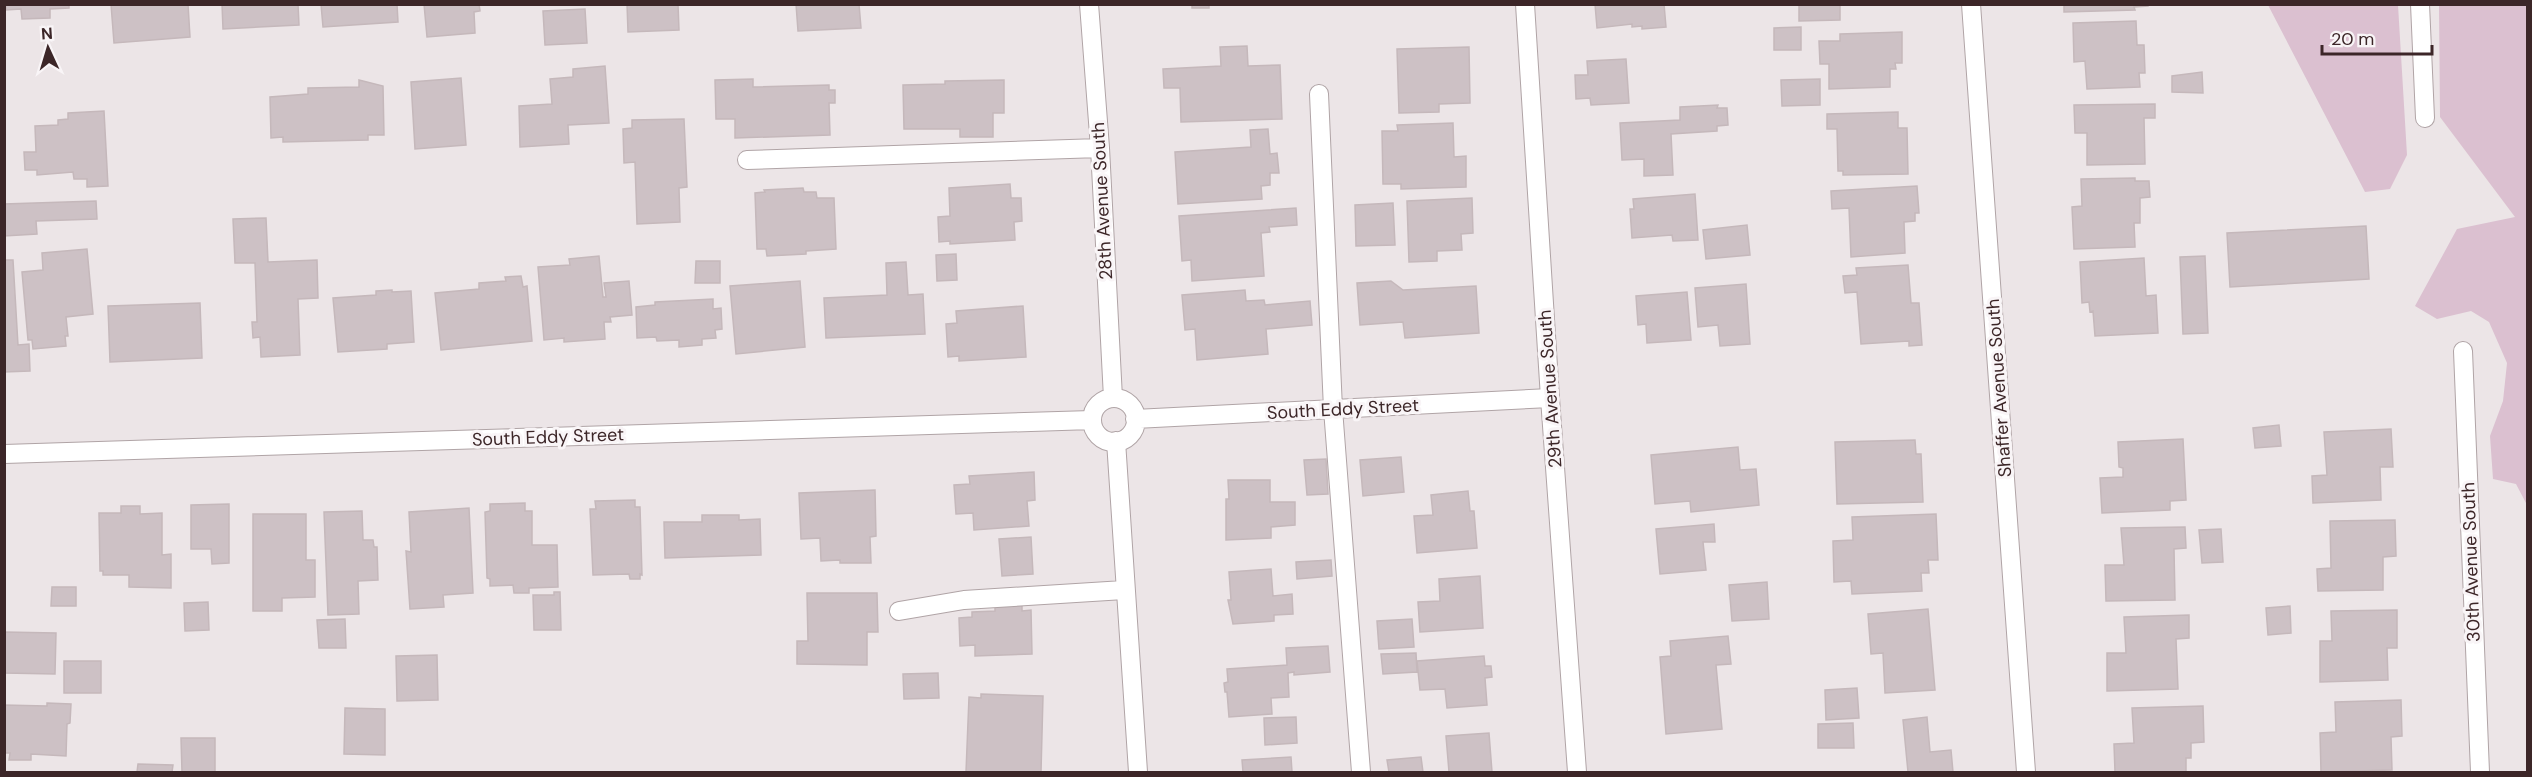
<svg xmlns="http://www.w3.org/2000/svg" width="2532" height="777" viewBox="0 0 2532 777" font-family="'DM Sans',sans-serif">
	<rect width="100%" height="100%" fill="#ece5e7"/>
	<path fill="#dbc0d0" d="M2268 5H2398L2407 155 2390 189 2365 192Z
		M2439 5H2527V505L2516 484 2493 479 2490 436 2503 401 2507 363 2489 322 2471 311 2437 319 2415 306 2457 229 2515 217 2440 117Z"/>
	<path fill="#cdc1c5" stroke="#c5b8bb" stroke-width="1.5" d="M6 4H69V8L50 9V18L22 19 21 9 6 10Z
		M111 4H188L190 37 114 43Z
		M222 4H298L299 25 223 29Z
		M321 4H397L398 22 323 27Z
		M424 4H479L480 11 474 12 475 33 427 37Z
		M627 4H678L679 30 628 32Z
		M796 4H859L861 28 798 31Z
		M1192 4H1209V8H1192Z
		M1595 4H1664L1666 27 1642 29V26L1632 27V24L1597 28Z
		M1799 4H1840V20L1799 21Z
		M2064 4H2148V6L2134 7 2135 10 2064 12Z
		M585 9 587 43 545 45 543 11Z
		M2136 21 2137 45H2144L2145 73H2139L2140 87 2087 89 2085 61 2074 62 2073 23Z
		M1801 27V50H1774V28Z
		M1902 32V63H1895L1896 69H1890V87L1829 89V64H1820L1819 41H1840V34Z
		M1247 46 1248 66 1280 65 1282 119 1181 122 1180 88H1164L1163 69 1221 66 1220 47Z
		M1469 47 1470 103 1439 104V112L1399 113 1397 49Z
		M1626 59 1629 103 1591 105 1590 98 1576 99 1575 75H1588L1587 61Z
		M605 66 609 123 568 125 569 144 520 147 519 106 552 104 550 79 573 77V69Z
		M2202 72 2203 93 2172 92V76Z
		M461 78 466 145 415 149 411 82Z
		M753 79V87L829 85V90H835V103H829L830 135 735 138V119H716L715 80Z
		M1820 79V105L1782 106 1781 80Z
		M359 80 383 86 384 135H368V140L283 142V137L271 138 270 97 308 94V88L359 87Z
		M1004 80V113H993V137H960V129H904L903 85 945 84V81Z
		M2155 104V118H2144L2145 164 2087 165V133H2075L2074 105Z
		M1718 105 1717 108H1727L1728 125 1717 126V131L1671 134 1673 175 1644 176V159L1622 160 1620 123 1680 120V107Z
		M104 111 108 186 87 187V179H74L73 172 37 175V170H25L24 152H36L35 126 58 125V120L68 119V113Z
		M1898 112V128H1907L1908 174 1843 175V171H1838L1837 129H1827V114Z
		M684 119 687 187 679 188 680 222 637 224 635 162 624 163 623 129 632 128V120Z
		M1453 123 1454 157 1466 156V187L1401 189V184H1383L1382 131H1398L1397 125Z
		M1268 129 1270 154 1277 153 1279 173H1270V185L1261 186 1262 199 1178 204 1175 152 1251 147 1250 130Z
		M2135 178V181H2149L2150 197 2140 198V223H2134L2135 247 2074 249 2072 207 2082 206 2081 179Z
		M1010 184 1011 198H1021L1022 221 1014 222 1015 240 950 244V241L939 242 938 217 950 216 949 188Z
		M1917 186 1919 213H1915V221L1904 222 1905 253 1851 257 1849 208 1832 209 1831 191Z
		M803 188 804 192H816L817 198H834L836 249 806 251V254L767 256 766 249H757L755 193 765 192 764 190Z
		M1695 194 1698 240 1673 241 1672 235 1632 238 1630 209H1634L1633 199Z
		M1472 198 1473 233 1461 234 1462 250 1437 251V261L1409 262 1407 201Z
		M96 201 97 219 36 221 37 234 4 236V204Z
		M1393 203 1395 245 1356 246 1355 205Z
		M1296 208 1297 225 1269 227 1270 232 1261 233 1264 276 1192 281 1191 260 1182 261 1179 216Z
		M266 218 268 262 317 260 318 298 298 299 300 355 261 357 260 337 253 338 252 322H257L255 263H235L233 219Z
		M1747 225 1750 255 1706 259 1703 230Z
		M2366 226 2369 279 2230 287 2227 233Z
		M87 249 93 314 66 317 68 336H65L66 346 33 349 32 340H28L22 272 43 270 42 253Z
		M956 254 957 280 937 281 936 255Z
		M599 256 603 297H606L604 283 629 281 632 315 610 317 611 322H604L605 339 564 342V338L544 340 538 267 570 265 569 259Z
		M2205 256 2208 333 2183 334 2180 257Z
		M2144 258 2146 296 2156 295 2158 333 2095 336 2093 311 2090 312 2089 302 2082 303 2080 262Z
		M4 260H13L18 345 29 344 30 371 4 372Z
		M696 261H720V283H695Z
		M906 262 908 295 923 294 925 334 826 338 824 298 887 295 886 263Z
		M1908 265 1911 303H1919L1922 345 1909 346V341L1861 344 1857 292 1845 293 1843 276 1857 275 1856 268Z
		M521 276 523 287 527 286 532 341 441 350 435 293 479 289V283L506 281 505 277Z
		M800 281 805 347 736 354 730 286Z
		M1391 281 1403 290 1476 286 1479 333 1405 338 1403 322 1360 325 1357 283Z
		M1746 284 1750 344 1720 346 1718 325 1698 327 1695 288Z
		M392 290V292L411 291 414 342 387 344V349L338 352 333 298 376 295V291Z
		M1245 290 1246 301 1264 300 1265 305 1310 301 1312 325 1266 329 1268 354 1197 360 1195 329 1185 330 1182 295Z
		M1687 292 1691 340 1647 343 1646 324 1638 325 1636 296Z
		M713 299V309L721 308 722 329 715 330 716 338 702 339V345L679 347V340L657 341 656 337 637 338 636 307 655 305V302Z
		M200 303 202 358 110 362 108 306Z
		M1023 306 1026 357 959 361V356L948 357 946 324 957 323 956 311Z
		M2279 425 2281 446 2255 448 2253 428Z
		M2391 429 2393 467H2380L2381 500 2313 503 2312 476 2327 475 2324 432Z
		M2183 439 2186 500 2170 501V510L2102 513 2100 478 2123 477V468L2119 467 2118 442Z
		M1915 440 1916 454H1921L1923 502 1837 504 1835 442Z
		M1738 447 1740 470 1756 469 1759 505 1691 512 1690 501 1655 504 1651 455Z
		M1401 457 1404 492 1363 496 1360 460Z
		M1326 459 1328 494 1307 495 1304 460Z
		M1034 472 1035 500 1027 501 1029 526 974 530 973 513 956 514 954 485 970 484 969 476Z
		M1228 480H1270V502H1295V525L1271 527V538L1226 540V499H1229Z
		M875 490 876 536 870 537 871 563H840V560L821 561 820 538 801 539 799 493Z
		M1468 491 1470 511H1474L1477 548 1417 553 1414 516 1433 515 1431 495Z
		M635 500V507H640L642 575 640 574V579H630L629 574 593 575 590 509H596L595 501Z
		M525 503V511H532V545H557L558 587 529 588V593H514L513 585 490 586V579L487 578 485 512 490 511V504Z
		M229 504V563L212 564 211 549H191V505Z
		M121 506H140V514L162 513V555L171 554V588L129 587V575H103V571H100L99 513H121Z
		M469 508 473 593 443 595 444 607 410 609 406 551 411 552 409 512Z
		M362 511 363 540H373L374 547H377L378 580 358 581 359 614 328 615 324 512Z
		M253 514H306V560H315V597L282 598V611H253Z
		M1936 514 1938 560H1928L1929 573H1921L1922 591 1852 594 1851 581 1834 582 1833 541 1853 540 1852 517Z
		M702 515H739V520L760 519 761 555 665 558 664 522H702Z
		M2395 520 2396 556 2383 557V590L2318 591 2317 569 2331 568 2330 521Z
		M1714 524 1715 542H1703L1706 570 1660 574 1656 529Z
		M2185 527 2186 548 2174 549 2175 600 2106 601 2105 565H2124L2121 528Z
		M2221 529 2223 562 2202 563 2199 530Z
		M1031 537 1033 574 1002 576 999 539Z
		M1331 560 1332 576 1297 579 1296 562Z
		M1271 569 1273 596 1292 594 1293 614 1274 615V621L1233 624 1228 600H1231L1229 572Z
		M1480 576 1483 628 1420 632 1418 602 1440 601 1439 579Z
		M1767 582 1769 619 1732 621 1729 585Z
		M52 587H76V606H51Z
		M554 592H560L561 630H534L533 595H554Z
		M807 593H877L878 632H867V665L797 664V641H808Z
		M208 602 209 630 185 631 184 603Z
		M1022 603V611L1031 610 1032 654 975 656V645L960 646 959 618 972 617V612L995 611V605Z
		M2290 606 2291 633 2268 635 2266 608Z
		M1928 609 1935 690 1885 693 1883 653 1871 654 1868 614Z
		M2397 610V648H2387L2388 680 2320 682V641H2332L2331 611Z
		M2189 615V638L2176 639 2178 689 2107 691V653H2126L2124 617Z
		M345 619 346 648H319L317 620Z
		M1412 619 1414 647 1379 649 1377 621Z
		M4 632 56 633 55 674 4 673Z
		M1728 636 1731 664 1716 665 1722 729 1666 734 1660 657 1671 656 1670 641Z
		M1328 646 1330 672 1294 675V672L1288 673 1289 697 1271 698 1272 714 1229 717 1227 692H1225L1224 683 1228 682 1227 669 1287 665 1286 648Z
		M1416 653 1417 672 1383 674 1381 654Z
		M437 655 438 700 397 701 396 656Z
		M1484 656 1485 666H1491L1492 677 1485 678 1487 705 1447 708 1445 689 1420 690 1417 661Z
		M64 661H101V693H64Z
		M938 673 939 698 904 699 903 674Z
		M1857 688 1859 718 1826 720 1825 690Z
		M981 694 1043 696 1041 772H966L969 697 981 698Z
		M2401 700 2402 736 2391 737 2392 770 2321 772 2320 733 2336 732 2335 702Z
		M47 703 71 704 70 723 67 724 66 756 31 754V760H9L10 753H4V705L47 706Z
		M2203 706 2204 742 2191 743V758H2186V772H2115L2114 744 2134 743 2132 708Z
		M345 708 385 709V755L344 754Z
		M1296 717 1297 743 1265 745 1264 718Z
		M1927 717 1930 752 1951 750 1953 772H1908L1903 720Z
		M1853 723 1854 748H1818V724Z
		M1489 733 1492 772H1449L1446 736Z
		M181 738H215V772H182Z
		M1291 757 1292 772H1243L1242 760Z
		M1421 757 1423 772H1389L1387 760Z
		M138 764 173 765 172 772H137Z"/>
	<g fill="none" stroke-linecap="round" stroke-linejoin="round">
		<g stroke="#b0a4a6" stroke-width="20">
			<path id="minor" d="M1089 4 1100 148 1113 398
				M1525 4 1550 398 1577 772
				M1971 4 2026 772
				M2420 4 2425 118
				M1319 94 1333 409 1361 772
				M747 160 1100 148
				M2463 351 2480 772
				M1092 420a22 22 0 1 1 44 0a22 22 0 1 1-44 0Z
				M1135 419 1550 398
				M1116 441 1138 772
				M4 454 1092 420
				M899 611 964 600 1124 590"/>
		</g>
		<use href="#minor" stroke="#fff" stroke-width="18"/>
	</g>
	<g text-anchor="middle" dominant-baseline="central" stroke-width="6" stroke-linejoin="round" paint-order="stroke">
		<g font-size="18" fill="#3c2628" stroke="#f9f5f7">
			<text transform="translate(1102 201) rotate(-93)">28th Avenue South</text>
			<text transform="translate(1999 388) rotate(-94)">Shaffer Avenue South</text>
			<text transform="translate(1550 389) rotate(-94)">29th Avenue South</text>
			<text transform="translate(1343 409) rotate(-3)">South Eddy Street</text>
			<text transform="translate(548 437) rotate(-2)">South Eddy Street</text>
			<text transform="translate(2471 562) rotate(-92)">30th Avenue South</text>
		</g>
	</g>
	<rect width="2532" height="777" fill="none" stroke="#3c2628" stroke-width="12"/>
	<g transform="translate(48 48) rotate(356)" stroke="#f9f5f7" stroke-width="4.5" paint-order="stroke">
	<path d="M0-4.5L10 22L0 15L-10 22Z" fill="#3c2628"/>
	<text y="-9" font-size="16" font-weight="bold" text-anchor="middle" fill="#3c2628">N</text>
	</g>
	<path d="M2322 45v9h110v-9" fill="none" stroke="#3c2628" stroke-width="3"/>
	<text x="2331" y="45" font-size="18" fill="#3c2628" stroke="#f9f5f7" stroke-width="4.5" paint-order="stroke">20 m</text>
</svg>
